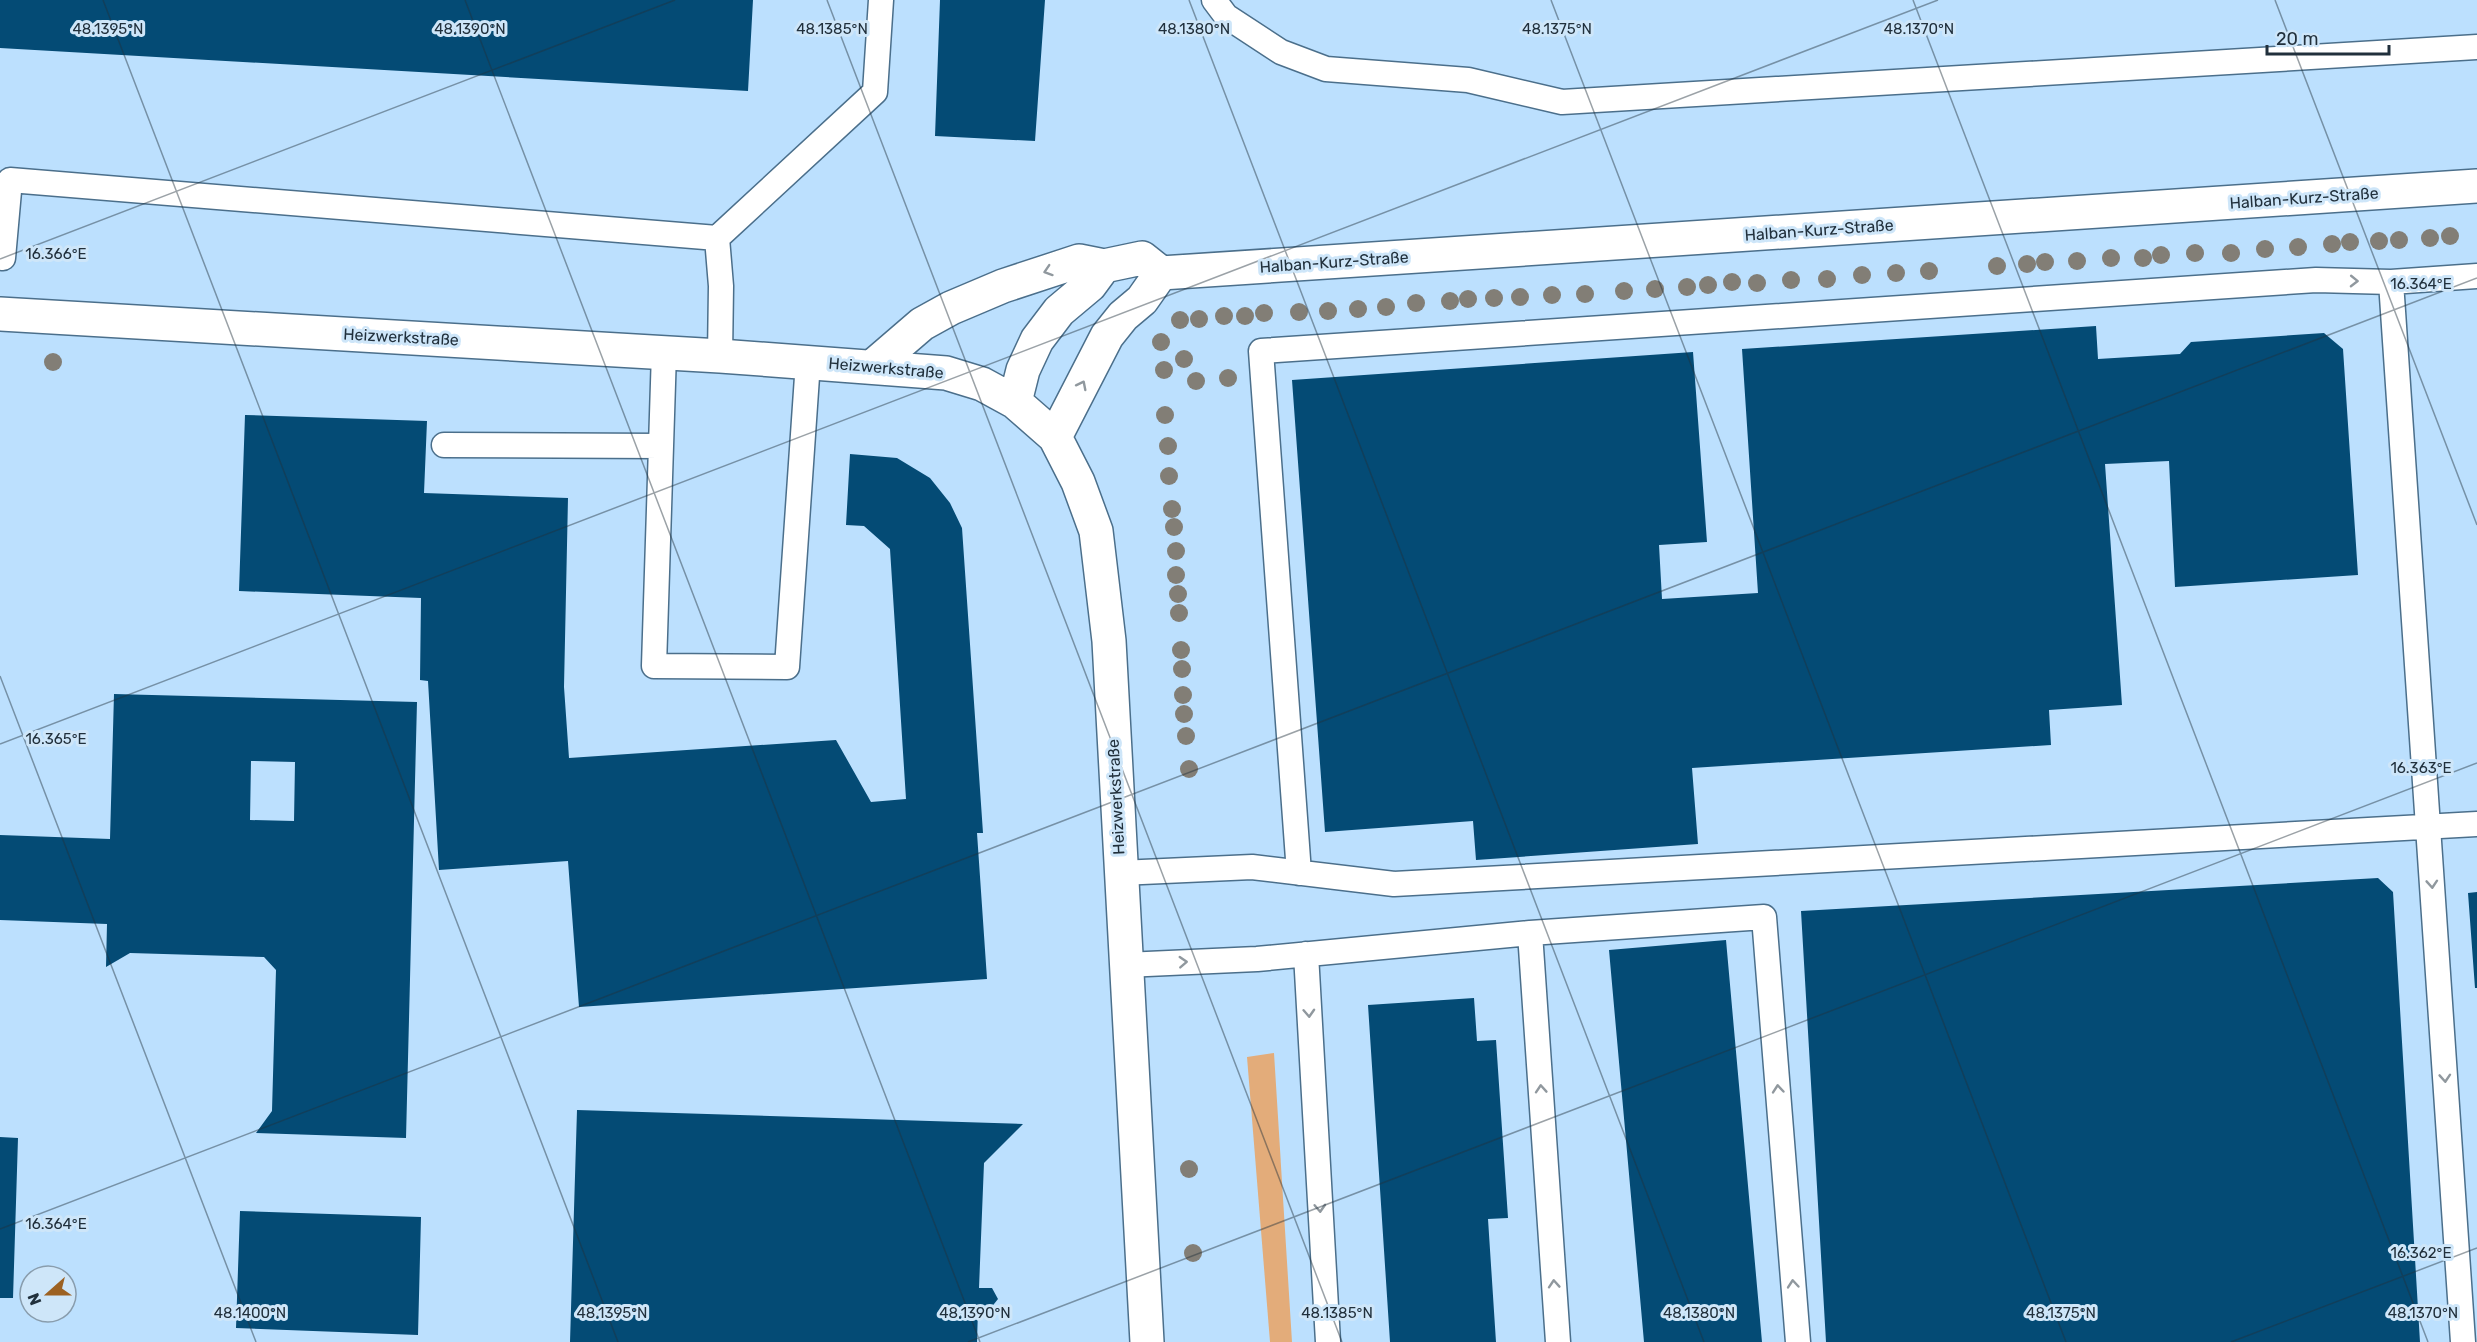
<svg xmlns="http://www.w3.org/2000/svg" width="2477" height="1342" viewBox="0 0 2477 1342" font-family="Rubik,sans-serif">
	<rect width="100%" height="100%" fill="#cee6f9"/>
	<path fill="#bce0fe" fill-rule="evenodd" d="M0 0H2477V1342H0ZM30 1276H66V1312H30Z"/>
	<path fill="#e3ac7a" d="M1274 1053 1292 1342H1270L1247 1057Z"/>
	<path fill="#044b75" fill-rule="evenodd" d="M0 0H753L748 91 0 48Z
		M940 0H1045L1035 141 935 136Z
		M2096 326 2098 359 2180 354 2191 342 2324 333 2343 349 2358 575 2175 587 2169 461 2105 464 2122 705 2049 710 2051 745 1692 768 1698 844 1476 860 1473 821 1325 832 1292 380 1693 352 1707 542 1659 545 1662 599 1758 593 1742 349Z
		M245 415 427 421 424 493 568 498 564 687 569 758 836 740 871 802 906 799 890 549 864 526 846 525 850 454 897 458 930 478 950 503 962 528 983 833H977L987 979 579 1007 568 861 439 870 428 681 420 680 421 598 239 591Z
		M114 694 417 702 406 1138 256 1133 272 1111 276 970 264 957 130 953 106 967 107 924 0 920V835L110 839ZM251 761 295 762 294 821 250 820Z
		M2378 878 2393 892 2420 1342H1826L1801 911Z
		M2477 892V988H2475L2468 893Z
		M1726 940 1762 1342H1644L1609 950Z
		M1474 998 1477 1041 1496 1040 1508 1218 1488 1219 1496 1342H1390L1368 1005Z
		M577 1110 1023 1124 984 1163 979 1288H992L998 1299 990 1309H978L977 1342H570Z
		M0 1137 18 1138 13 1298H0Z
		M240 1211 421 1217 418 1335 236 1328Z"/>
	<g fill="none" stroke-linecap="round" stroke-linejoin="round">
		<g stroke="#4b6f8b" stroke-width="27">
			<path id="service" d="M1214 0 1226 16 1281 52 1326 69 1468 80 1562 102 2477 47
				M717 238 721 286 720 356
				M3 258 10 180 717 238 875 92 881 0
				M2391 282 2463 1342
				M664 352 654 666 787 667 808 362
				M444 445 661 446
				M1120 873 1252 867 1394 884 2477 824
				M1299 873 1261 351 2316 280 2391 282 2477 276
				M1530 933 1558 1342
				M1306 954 1328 1342
				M1125 965 1257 959 1530 933 1764 917 1798 1342"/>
		</g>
		<g stroke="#4b6f8b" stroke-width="36">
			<path id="minor" d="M0 314 720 356 946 373 982 384 1015 402 1055 437 1078 482 1096 531 1109 641 1147 1342
				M872 367 922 324 951 308 1003 286 1079 261 1104 266 1142 258 1161 273 2477 186
				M1015 402 1023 370 1037 340 1059 311 1090 285 1104 266
				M1055 437 1107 336 1123 316 1142 300 1161 273"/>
		</g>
		<use href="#service" stroke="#fff" stroke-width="24"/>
		<use href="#minor" stroke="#fff" stroke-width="33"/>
	</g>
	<g fill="#827e76">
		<circle cx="2450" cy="236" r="9"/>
		<circle cx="2430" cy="238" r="9"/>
		<circle cx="2399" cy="240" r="9"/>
		<circle cx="2379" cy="241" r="9"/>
		<circle cx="2350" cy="242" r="9"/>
		<circle cx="2332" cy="244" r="9"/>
		<circle cx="2298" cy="247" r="9"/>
		<circle cx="2265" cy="249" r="9"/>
		<circle cx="2195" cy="253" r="9"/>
		<circle cx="2231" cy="253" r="9"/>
		<circle cx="2161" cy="255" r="9"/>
		<circle cx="2111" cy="258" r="9"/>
		<circle cx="2143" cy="258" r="9"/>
		<circle cx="2077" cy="261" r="9"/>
		<circle cx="2045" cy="262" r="9"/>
		<circle cx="2027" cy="264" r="9"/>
		<circle cx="1997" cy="266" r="9"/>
		<circle cx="1929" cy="271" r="9"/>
		<circle cx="1896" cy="273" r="9"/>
		<circle cx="1862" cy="275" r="9"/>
		<circle cx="1827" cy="279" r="9"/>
		<circle cx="1791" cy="280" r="9"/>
		<circle cx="1732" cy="282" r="9"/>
		<circle cx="1757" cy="283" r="9"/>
		<circle cx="1708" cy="285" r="9"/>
		<circle cx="1687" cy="287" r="9"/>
		<circle cx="1655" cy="289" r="9"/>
		<circle cx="1624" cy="291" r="9"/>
		<circle cx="1585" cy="294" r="9"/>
		<circle cx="1552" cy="295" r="9"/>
		<circle cx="1520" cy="297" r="9"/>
		<circle cx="1494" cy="298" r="9"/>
		<circle cx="1468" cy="299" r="9"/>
		<circle cx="1450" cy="301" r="9"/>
		<circle cx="1416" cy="303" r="9"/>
		<circle cx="1386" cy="307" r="9"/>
		<circle cx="1358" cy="309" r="9"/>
		<circle cx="1328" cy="311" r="9"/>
		<circle cx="1299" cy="312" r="9"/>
		<circle cx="1264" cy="313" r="9"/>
		<circle cx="1224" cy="316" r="9"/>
		<circle cx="1245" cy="316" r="9"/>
		<circle cx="1199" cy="319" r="9"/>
		<circle cx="1180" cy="320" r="9"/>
		<circle cx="1161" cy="342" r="9"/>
		<circle cx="1184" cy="359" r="9"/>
		<circle cx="53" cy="362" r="9"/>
		<circle cx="1164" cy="370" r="9"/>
		<circle cx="1228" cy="378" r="9"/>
		<circle cx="1196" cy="381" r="9"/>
		<circle cx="1165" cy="415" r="9"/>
		<circle cx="1168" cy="446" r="9"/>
		<circle cx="1169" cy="476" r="9"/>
		<circle cx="1172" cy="509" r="9"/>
		<circle cx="1174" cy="527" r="9"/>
		<circle cx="1176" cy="551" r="9"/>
		<circle cx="1176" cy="575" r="9"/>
		<circle cx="1178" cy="594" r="9"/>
		<circle cx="1179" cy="613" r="9"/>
		<circle cx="1181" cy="650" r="9"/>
		<circle cx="1182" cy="669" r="9"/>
		<circle cx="1183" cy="695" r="9"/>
		<circle cx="1184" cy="714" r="9"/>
		<circle cx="1186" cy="736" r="9"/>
		<circle cx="1189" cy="769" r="9"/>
		<circle cx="1189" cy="1169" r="9"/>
		<circle cx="1193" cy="1253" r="9"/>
	</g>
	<defs><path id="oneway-chevron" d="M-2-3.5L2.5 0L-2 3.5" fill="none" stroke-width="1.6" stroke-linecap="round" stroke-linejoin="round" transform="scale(1.5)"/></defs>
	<g stroke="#90989e">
		<use href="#oneway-chevron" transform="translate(1048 271) rotate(162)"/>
		<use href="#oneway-chevron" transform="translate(2354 281) rotate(1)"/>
		<use href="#oneway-chevron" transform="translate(1082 385) rotate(-63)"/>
		<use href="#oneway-chevron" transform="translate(2432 884) rotate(86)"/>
		<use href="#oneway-chevron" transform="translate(1183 962) rotate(-3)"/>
		<use href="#oneway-chevron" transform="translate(1309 1013) rotate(87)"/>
		<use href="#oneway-chevron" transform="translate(2445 1078) rotate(86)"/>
		<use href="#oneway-chevron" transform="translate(1541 1089) rotate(-94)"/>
		<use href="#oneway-chevron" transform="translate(1778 1089) rotate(-95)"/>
		<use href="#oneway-chevron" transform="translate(1320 1208) rotate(87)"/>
		<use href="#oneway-chevron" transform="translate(1554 1284) rotate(-94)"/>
		<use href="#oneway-chevron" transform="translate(1793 1284) rotate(-95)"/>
	</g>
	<path fill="none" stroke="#21303c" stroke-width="1.5" stroke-opacity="0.45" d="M103 0 618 1342M465 0 980 1342M827 0 1342 1342M1189 0 1704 1342M1551 0 2066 1342M1913 0 2428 1342M2275 0 2477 525M0 259 675 0M0 676 256 1342M0 744 1938 0M0 1229 2477 278M968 1342 2477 763M2231 1342 2477 1248"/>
	<g text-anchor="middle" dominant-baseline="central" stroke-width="6" stroke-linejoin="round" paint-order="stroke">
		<g font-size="16" fill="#21303c" stroke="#cee6f9">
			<text transform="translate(2304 198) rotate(-4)">Halban-Kurz-Straße</text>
			<text transform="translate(1819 230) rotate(-4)">Halban-Kurz-Straße</text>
			<text transform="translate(1334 262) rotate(-4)">Halban-Kurz-Straße</text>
			<text transform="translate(401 337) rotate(3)">Heizwerkstraße</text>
			<text transform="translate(886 368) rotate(5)">Heizwerkstraße</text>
			<text transform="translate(1116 797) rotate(-93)">Heizwerkstraße</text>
		</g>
	</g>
	<g font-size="15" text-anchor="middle" fill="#21303c" stroke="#cee6f9" stroke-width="6" stroke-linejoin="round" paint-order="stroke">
		<text x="108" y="34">48.1395°N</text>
		<text x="470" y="34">48.1390°N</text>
		<text x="832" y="34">48.1385°N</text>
		<text x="1194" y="34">48.1380°N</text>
		<text x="1557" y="34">48.1375°N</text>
		<text x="1919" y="34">48.1370°N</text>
		<text x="56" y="259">16.366°E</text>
		<text x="2421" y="289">16.364°E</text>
		<text x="56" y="744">16.365°E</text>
		<text x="2421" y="773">16.363°E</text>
		<text x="56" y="1229">16.364°E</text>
		<text x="2421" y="1258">16.362°E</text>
		<text x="250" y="1318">48.1400°N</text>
		<text x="612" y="1318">48.1395°N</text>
		<text x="975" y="1318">48.1390°N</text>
		<text x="1337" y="1318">48.1385°N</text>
		<text x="1699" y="1318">48.1380°N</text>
		<text x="2061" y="1318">48.1375°N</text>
		<text x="2423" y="1318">48.1370°N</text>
	</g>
	<g transform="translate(48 1294) rotate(249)"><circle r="28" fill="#cee6f9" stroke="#899dad" stroke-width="1.5"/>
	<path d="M0-4.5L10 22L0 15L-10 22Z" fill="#9c6122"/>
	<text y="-9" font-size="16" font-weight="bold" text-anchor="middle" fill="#21303c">N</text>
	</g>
	<path d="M2267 45v9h122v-9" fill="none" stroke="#21303c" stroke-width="3"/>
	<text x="2276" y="45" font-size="18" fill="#21303c" stroke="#cee6f9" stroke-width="4.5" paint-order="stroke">20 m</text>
</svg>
